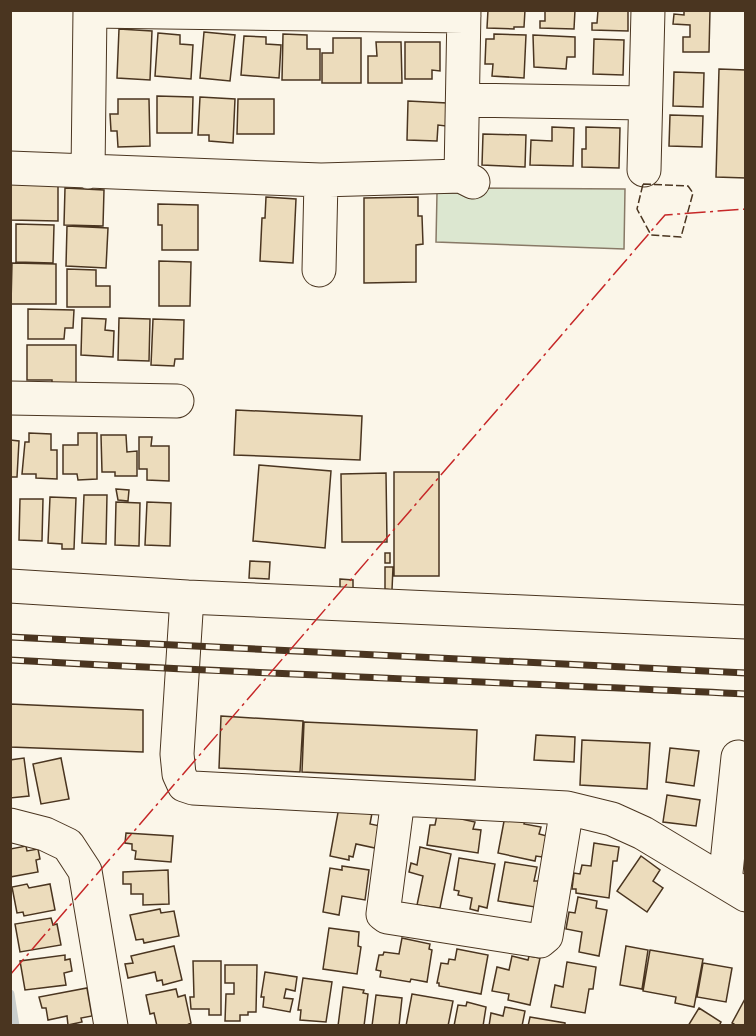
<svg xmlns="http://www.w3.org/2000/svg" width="756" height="1036" viewBox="0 0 756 1036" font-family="Barlow,sans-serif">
	<rect width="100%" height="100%" fill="#fbf6e9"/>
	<path fill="#dce7d0" stroke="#887966" stroke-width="1.5" d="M473 188 625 189 624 249 436 242 437 193H472Z"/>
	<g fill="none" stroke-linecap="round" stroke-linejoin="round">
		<path stroke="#c9cecd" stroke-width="9" d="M10 994 15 1026"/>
	</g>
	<path fill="#ecdcbc" stroke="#4a3520" stroke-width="1.5" d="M488 10H525L524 27H514V29L487 28Z
		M545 10H575L574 29 540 28V21H545Z
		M598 10H628V31L592 30V23H597Z
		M684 10H710L709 52H683V37H690V25L673 24 674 14 684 15Z
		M119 29 152 31 150 80 117 78Z
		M204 32 235 35 230 81 200 78Z
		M158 33 180 35V44L193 45 191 79 155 76Z
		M283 34 307 35V49H320V80H282Z
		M494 34 526 35 524 78 492 76 493 64H485L486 39H494Z
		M533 35 575 37V57H567L566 69 534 67Z
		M244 36 266 37V44L281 45 279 78 241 75Z
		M333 38H361V83H322V53H333Z
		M594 39 624 40 623 75 593 74Z
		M376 42H401L402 83H368V56H377Z
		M405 42H440V71L432 70V79H405Z
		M719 69 746 70V178L716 177Z
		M674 72 704 73 703 107 673 106Z
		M157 96 193 97 192 133H157Z
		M200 97 235 99 233 143 209 141V135H198Z
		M118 99H149L150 146 118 147 117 131H111L110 114H118Z
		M238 99H274V134H237Z
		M408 101 447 103 446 126 438 125 437 141 407 140Z
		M670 115 703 116 702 147 669 146Z
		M552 127 574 128 573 166 530 165 531 140 552 141Z
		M586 127 620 128 619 168 582 167V149H586Z
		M483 134 526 135 525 167 482 165Z
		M10 184 58 185V221L10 220Z
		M65 188 104 190 103 226 64 225Z
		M266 197 296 199 293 263 260 261 262 218H265Z
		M418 197V216H422L423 244 416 245V282L364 283V198Z
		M158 204 198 205V250H162V225H158Z
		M16 224 54 225 53 263 16 262Z
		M67 226 108 228 106 268 66 266Z
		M159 261 191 262 190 306H159Z
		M12 263 56 264V304H11Z
		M67 269 96 270V286H110V307H67Z
		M28 309 74 310 73 328H65L64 339H28Z
		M82 318 106 319 105 330 114 331 113 357 81 355Z
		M119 318 150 319 149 361 118 360Z
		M153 319 184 320 183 359H175L174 366 151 365Z
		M27 345H76V383H52V380H27Z
		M236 410 362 416 360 460 234 455Z
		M29 433 51 434V450H57V479L36 478V474H22L25 442H29Z
		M78 433H97V479L78 480 77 474H63V445H78Z
		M101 435H126L127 452 137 451V476H115V472H102Z
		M139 437H152L151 446H169V481L147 480V469H139Z
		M10 440 19 441 17 477H10Z
		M259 465 331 471 325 548 253 541Z
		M394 472H439V576H394Z
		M386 473 387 542H342L341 474Z
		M116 489 129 490 128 501 118 500Z
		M84 495H107L106 544 82 543Z
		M50 497 76 498 74 549H62V544L48 543Z
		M20 499H43L42 541 19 540Z
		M116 502 140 503 139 546 115 545Z
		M147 502 171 503 170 546 145 545Z
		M385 553H390V563H385Z
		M250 561 270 562 269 579 249 578Z
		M385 567H393L392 590 385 589Z
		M340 579 353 580V588H340Z
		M10 704 143 710V752L10 747Z
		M221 716 303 721 300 772 219 768Z
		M304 722 477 730 475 780 302 772Z
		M536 735 575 737 574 762 534 760Z
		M582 740 650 743 647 789 580 785Z
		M670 748 699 751 694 786 666 782Z
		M24 758 29 796 10 798V760Z
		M61 758 69 799 41 804 33 764Z
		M667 795 700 800 696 826 663 822Z
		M339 807 372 813 370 824 380 826 375 848 356 844 353 857 349 856V860L330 856Z
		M437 815H462L461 819 475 822 473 829 481 830 478 853 427 845 430 825H435Z
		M505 816 525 820 524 824 541 827 539 834 547 836 542 857 536 856 535 861 498 853Z
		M126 833 173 836 171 862 135 859 136 851 132 850V844L125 843Z
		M594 843 619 847 617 861H613L609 898 576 893V889H572L574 873 580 874 582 865 591 866Z
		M26 846 27 851 38 849 40 859 36 860 38 872 10 877V849Z
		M420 847 451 854 440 908 417 905 423 876 409 872 411 863 417 865Z
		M641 856 660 870 653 881 663 888 647 912 617 891Z
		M459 858 495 864 487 908 479 906 478 911 470 909 472 898 458 895 459 891 454 890Z
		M505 862 537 867 534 881H539L535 907 498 901Z
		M342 866 369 870 365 900 342 896 339 915 323 912 330 868 342 870Z
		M168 870 169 904 143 905V894H131V884H123V872Z
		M27 884 29 888 50 884 55 910 24 916 23 912 17 913 12 887Z
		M578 897 597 901 596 908 607 910 599 956 579 952 582 932 566 929 569 912 575 913Z
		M160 909 161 913 174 911 179 936 144 943 143 939 136 940 130 915Z
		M51 918 53 925 57 924 61 945 20 952 15 924Z
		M329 928 359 932 358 946 361 947 357 974 323 969Z
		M402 938 430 944 429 949 432 950 427 982 411 979 410 982 380 977 381 971 376 970 379 955H383L384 952 399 954Z
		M174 946 182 980 163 985 162 980 157 981 155 972 128 978 125 964 133 963 131 956Z
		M626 946 648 950 642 989 620 985Z
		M457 949 488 955 481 994 439 986V983H437L441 963 448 964 449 959 455 960Z
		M650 950 703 959 694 1007 675 1003 676 997 643 991Z
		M65 955V960L70 959 72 971 64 973 66 985 25 990 20 961Z
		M512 956 528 960 529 956 540 958 530 1005 508 1000 509 994 492 991 497 967 509 970Z
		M193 961H221V1015H209V1009H191L190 997H194Z
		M567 962 596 967 593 989H589L585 1013 551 1007 555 985 563 987Z
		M703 963 732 968 726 1002 697 997Z
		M225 965H257L256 1012H248V1015H240V1021H225L226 994H234V983H225Z
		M265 972 297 977 295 991 286 989 284 998 293 999 290 1012 263 1007 264 997H261Z
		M303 978 332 982 326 1022 300 1020 301 1010H298Z
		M343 987 364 990 363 993 368 994 364 1026H338Z
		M87 988 92 1016 81 1018 82 1022 68 1025 67 1016 48 1020 46 1008H42L39 997Z
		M176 989 178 997 185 995 191 1023 185 1026H157L154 1013 150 1014 146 995Z
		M412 994 453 1001 448 1026H406Z
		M376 995 402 998 399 1026H372Z
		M746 997V1026H737L732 1023Z
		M467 1002 486 1007 483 1026H454L458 1005 466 1006Z
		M505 1007 525 1011 522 1026H489L491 1013 503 1016Z
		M699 1008 721 1022 719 1026H688Z
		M530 1017 565 1023V1026H528Z"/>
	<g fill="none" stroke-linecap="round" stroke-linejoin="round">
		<g stroke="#4a3520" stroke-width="35">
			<path id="minor" d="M90 11 464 16
				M463 100 645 103
				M10 168 321 180 461 176 473 182
				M644 170 648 10
				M88 172 90 10
				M461 176 464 10
				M319 270 321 180
				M10 398 177 401
				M10 586 187 597 746 622
				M187 597 177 754 179 774 184 785 193 788 567 808 612 819 643 833 746 895
				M398 799 383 914 387 917 540 941 546 936 567 808
				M10 825 45 834 68 845 85 871 111 1026
				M725 882 738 757"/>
		</g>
		<use href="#minor" stroke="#fbf6e9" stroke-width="33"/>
		<g stroke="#4a3520" stroke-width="7">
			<path id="rail" d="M10 637 746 673
				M10 660C255 674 501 682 746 694"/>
		</g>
		<use href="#rail" stroke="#fbf6e9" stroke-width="4.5" stroke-dasharray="14" stroke-linecap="butt"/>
		<path stroke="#4a3520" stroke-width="1.5" stroke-dasharray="8 3" stroke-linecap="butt" d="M643 184 688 186 693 193 681 237 651 235 637 209Z"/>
		<path stroke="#c62828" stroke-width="1.5" stroke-dasharray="21 4.5 3 4.5" stroke-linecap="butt" d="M10 975 665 215 746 209"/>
	</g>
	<rect width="756" height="1036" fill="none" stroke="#4a3520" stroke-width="24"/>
</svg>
